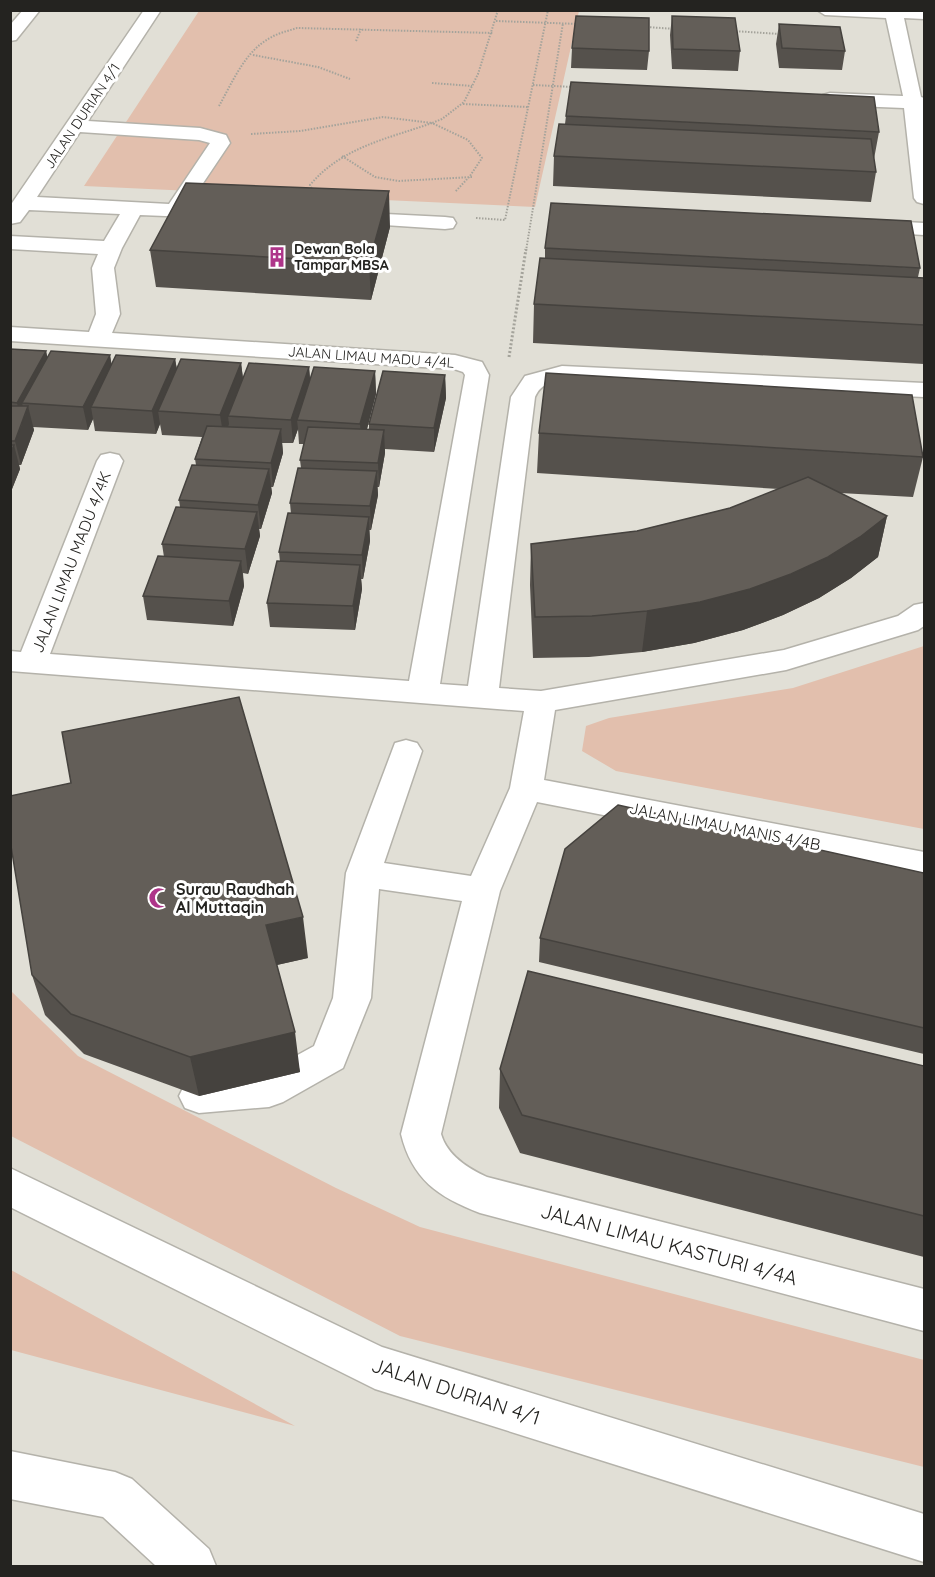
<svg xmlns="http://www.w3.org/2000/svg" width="935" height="1577" viewBox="0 0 935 1577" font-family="Quicksand,sans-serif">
	<rect width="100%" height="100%" fill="#e1dfd6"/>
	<path fill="#e2bfad" d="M199 11H579L535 207 84 186Z
		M924 646V829L616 771 582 751 586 726 609 718 793 688Z
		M11 991 78 1056 336 1188 420 1227 924 1360V1467L400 1336 11 1136Z
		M10 1270H11L295 1426 11 1350Z"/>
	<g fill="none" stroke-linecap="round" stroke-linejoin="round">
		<g stroke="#b4b2aa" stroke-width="3">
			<path id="minor" d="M23 10H40L16 40 10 41V25Z
				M144 10H161L88 121 200 128 226 135 230 143 189 204 223 208 226 212 223 216 216 218 140 215 122 248 114 268 120 314 112 333 455 355 482 362 489 375 440 684 468 686 511 397 525 376 562 366 924 383V397L562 380C549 383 541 384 535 397L499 688 541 691 784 650 898 616 914 605 924 603V626L918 630 786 670 555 710 544 780 924 852V878L537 802 500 891 441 1134C447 1155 467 1168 487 1177L924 1289V1331L480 1213C438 1197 412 1179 401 1134L462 901 379 889 371 998 343 1068 283 1102 269 1107 199 1113 185 1108 179 1096 185 1084 199 1079 263 1074 314 1046 333 998 346 873 395 743 406 740 417 743 422 751 384 863 471 876 510 788 524 711 10 671V651L21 652 97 461 101 455 110 453 119 455 123 461 50 654 409 681 465 375 463 372 454 369 10 341V327L89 332 96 314 92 268 98 254 10 249V236L104 241 120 214 29 210 20 222 10 224V206ZM80 132 199 140 210 143 169 204 37 197Z
				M817 10H924V19L904 18 921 97 924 98V204L917 202 914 198 904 108 830 105 823 103 821 99 823 95 830 93 903 96 886 18 825 15Z
				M346 212 445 217 453 218 456 223 453 228 445 229 339 222 335 218 339 214Z
				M867 220 924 223V235L859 231 856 226 859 221Z
				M10 1168 382 1347 924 1514V1562L375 1389 10 1207Z
				M10 1451 115 1472 132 1479 209 1549 216 1566H156L103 1517 10 1499Z"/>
		</g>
		<path stroke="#a4a39b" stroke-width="2" stroke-dasharray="1.5 1.5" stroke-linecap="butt" d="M496 21 579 24
			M647 27 675 29
			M733 31 780 34
			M356 41 361 29
			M253 55 318 67 350 79
			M432 83 472 86
			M533 85 573 87
			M463 104 528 107
			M219 106C232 83 245 51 270 38 278 33 288 31 297 28L493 33
			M251 134 300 131 383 117 432 123 442 119 464 102 478 74 498 10
			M342 156 375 177 399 181 472 177
			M313 191 310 185C342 147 387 139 432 123L468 140 482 158 470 176 455 192
			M476 218 505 220 548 10
			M526 251 563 23"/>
		<path stroke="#a4a39b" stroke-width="3" stroke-dasharray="2 2" stroke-linecap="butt" d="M509 357 526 249"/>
		<use href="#minor" fill="#fff" fill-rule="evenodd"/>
	</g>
	<path fill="#55514c" d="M672 16 740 51 738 71 672 69 670 35Z
		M779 24 845 51 842 70 779 68 776 44Z
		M572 48 649 51 647 70 571 68Z
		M566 116 879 132 874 159 876 172 871 202 553 186 554 156 565 124Z
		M390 227 371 300 156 287 150 250Z
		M545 248 920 268 918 277 924 281V364L533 343 534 304 545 258Z
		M10 349 46 351 47 357 110 355 111 365 175 359 177 369 241 363 243 379 309 367 310 380 375 371 376 394 367 429H369V424L445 375 446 398 434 452 385 449V453L379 487H377L378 495 371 530H369L370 541 363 579H361L362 589 355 630 270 627 267 603 280 562 279 552 291 514 290 503 301 468 300 460 304 444H299L298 429 293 443H282L283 453 273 487H271L272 493 261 529H259L260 536 248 574 243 573 244 586 233 626 147 620 143 596 164 557 162 544 180 507 179 500 196 465 195 459 202 437 162 435 160 424 156 434 95 431 93 419 88 430 33 427 34 430 21 465H19L20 469 10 494Z
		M539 433 923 457 913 497 840 493 887 516 878 557 851 578 819 598 783 615 743 630 694 643 642 652 589 657 533 658 530 585 531 544 637 531 730 508 779 489 537 473Z
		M924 873V1054L539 962 540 938Z
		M308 958 277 965 300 1072 199 1096 84 1054 45 1015 32 975Z
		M924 1066V1257L520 1153 499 1108 500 1069Z"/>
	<path fill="#45423e" d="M389 191 390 227 371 300 369 263Z
		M46 351 51 374 22 403 25 416 28 406 34 430 21 465 15 441 22 424 17 403Z
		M110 355 114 378 91 407 93 419 88 430 83 407Z
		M175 359 179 382 158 411 160 424 156 434 152 411Z
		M241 363 244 386 228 416 229 424 224 439 220 415Z
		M309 367 311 390 297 420 298 429 293 443 291 420Z
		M375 371 376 394 362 448 360 424Z
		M445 375 446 398 434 452V428Z
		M281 429 283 453 273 487 271 463Z
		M384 430 385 453 379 487 378 463Z
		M14 445 20 469 10 494V454Z
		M269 469 272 493 261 529 258 505Z
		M377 471 378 495 371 530 370 506Z
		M257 512 260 536 248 574 245 549Z
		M887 516 878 557 851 578 819 598 783 615 743 630 694 643 642 652 647 611Z
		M369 517 370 541 363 579 362 555Z
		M241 561 244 586 233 626 229 601Z
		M360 565 362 589 355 630 353 606Z
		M303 917 308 958 272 966 266 925Z
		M295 1032 300 1072 199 1096 190 1057Z"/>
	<path fill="#635e58" stroke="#45423e" stroke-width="1.5" d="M576 16 649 18V51L572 48Z
		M672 16 735 18 740 51 673 49Z
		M779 24 840 27 845 51 782 48Z
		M571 82 874 97 879 132 566 116Z
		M559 124 871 139 876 172 554 156Z
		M186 183 389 191 369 263 150 250Z
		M551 203 911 221 920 268 545 248Z
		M540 258 924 278V325L534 304Z
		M10 349 46 351 17 403 10 402Z
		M51 351 110 355 83 407 22 403Z
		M116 355 175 359 152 411 91 407Z
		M181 359 241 363 220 415 158 411Z
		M249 363 309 367 291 420 228 416Z
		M314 367 375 371 360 424 297 420Z
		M383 371 445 375 434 428 369 424Z
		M546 373 912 395 923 457 539 433Z
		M10 406H28L15 441H10Z
		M207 426 281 429 271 463 195 459Z
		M308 427 384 430 378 463 300 460Z
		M10 445H14L10 454Z
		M192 465 269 469 258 505 179 500Z
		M298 468 377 471 370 506 290 503Z
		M808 477 887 516 860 537 828 557 791 574 750 589 700 602 647 611 592 616 535 617 531 544 637 531 730 508Z
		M176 507 257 512 245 549 162 544Z
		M288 513 369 517 362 555 279 552Z
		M158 556 241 561 229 601 143 596Z
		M277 561 360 565 353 606 267 603Z
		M239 697 303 917 266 925 295 1032 190 1057 71 1014 32 975 10 840V796L71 783 62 732Z
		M618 805 924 873V1028L540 938 565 849Z
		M528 971 924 1066V1216L522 1115 500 1069Z"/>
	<defs>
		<g id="building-bare" transform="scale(1.62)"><path d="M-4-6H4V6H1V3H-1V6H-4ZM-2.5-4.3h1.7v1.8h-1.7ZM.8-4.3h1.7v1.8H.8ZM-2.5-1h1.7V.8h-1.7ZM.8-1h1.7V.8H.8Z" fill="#ae3589" stroke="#fff" stroke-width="2.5" paint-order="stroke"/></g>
		<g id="mosque-bare" transform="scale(1.62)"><path d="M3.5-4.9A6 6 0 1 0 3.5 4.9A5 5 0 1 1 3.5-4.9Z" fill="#ae3589" stroke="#fff" stroke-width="2.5" paint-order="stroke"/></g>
	</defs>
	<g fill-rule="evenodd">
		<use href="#building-bare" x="277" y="257"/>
		<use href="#mosque-bare" x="159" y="898"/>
	</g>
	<g text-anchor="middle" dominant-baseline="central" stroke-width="6" stroke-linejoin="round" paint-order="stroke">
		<g font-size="14" fill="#242320" stroke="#fff">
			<text transform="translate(82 116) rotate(-56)">JALAN DURIAN 4/1</text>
			<text transform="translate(371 357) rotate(4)">JALAN LIMAU MADU 4/4L</text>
		</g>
		<g font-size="14" font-weight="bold" fill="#242320" stroke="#fff" text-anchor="start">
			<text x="294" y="249">Dewan Bola<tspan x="294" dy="16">Tampar MBSA</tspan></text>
		</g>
		<g font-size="16" fill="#242320" stroke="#fff">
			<text transform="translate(71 562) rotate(-69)">JALAN LIMAU MADU 4/4K</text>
			<text transform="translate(725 826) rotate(11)">JALAN LIMAU MANIS 4/4B</text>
		</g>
		<g font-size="16" font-weight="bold" fill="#242320" stroke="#fff" text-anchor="start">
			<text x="176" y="889">Surau Raudhah<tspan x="176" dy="18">Al Muttaqin</tspan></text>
		</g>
		<g font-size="20" fill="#242320" stroke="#fff">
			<text transform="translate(669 1244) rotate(15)">JALAN LIMAU KASTURI 4/4A</text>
			<text transform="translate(456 1391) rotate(18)">JALAN DURIAN 4/1</text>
		</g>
	</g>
	<rect width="935" height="1577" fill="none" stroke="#242320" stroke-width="24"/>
</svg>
